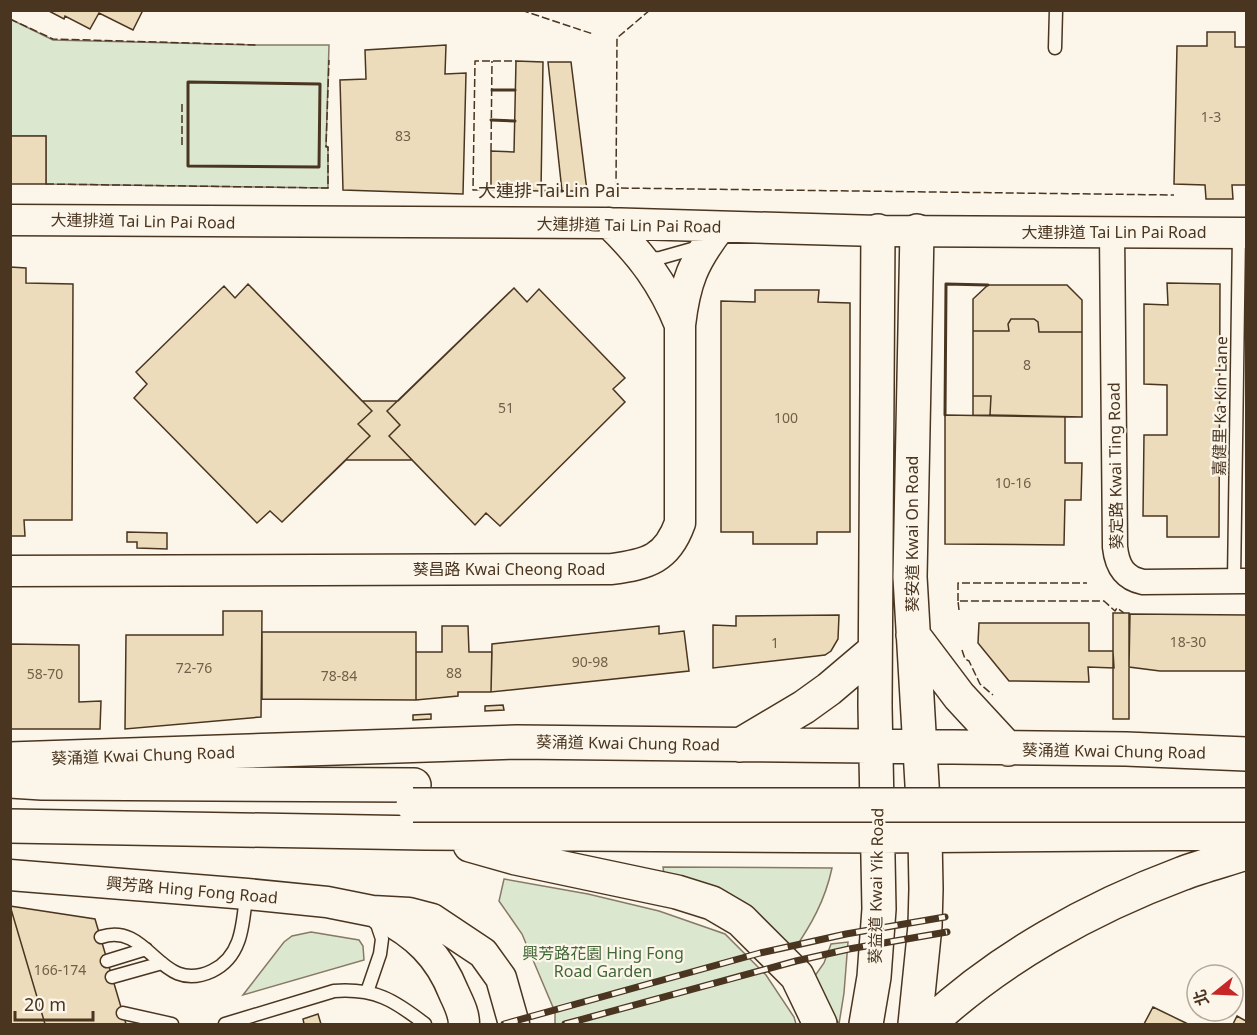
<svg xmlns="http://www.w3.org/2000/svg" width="1257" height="1035" viewBox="0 0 1257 1035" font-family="'Noto Sans','Noto Sans TC',sans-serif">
	<rect width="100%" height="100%" fill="#fbf6e9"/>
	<path fill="#dce7d0" stroke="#887966" stroke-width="1.5" d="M10 19 53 40 258 45H329L326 146 328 147V188L46 184V136H11Z
		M663 867 832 868C825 901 811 925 792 953L664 874Z
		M504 879 588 894 659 911 725 934 766 975 794 1017 796 1024H555V1012L522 934 499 901Z
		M311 932 359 940 363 946 364 960 243 995 284 942 292 936Z
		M848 942 844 993 839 1024 812 980 824 963 831 944Z"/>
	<path fill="#ecdcbc" stroke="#4a3520" stroke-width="1.5" d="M47 10H143L133 30 99 13 90 29 65 16 64 19Z
		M1207 32H1235V47H1246V185H1232L1233 199H1206L1205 185 1174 184 1177 46H1207Z
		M446 45 445 74 466 73 463 194 343 190 340 80 366 79 365 50Z
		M516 61 543 62 541 191 491 190V151L514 152Z
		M548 62H571L587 191H562Z
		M11 136H46V184H11Z
		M10 267 26 268V283L73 284 72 520H24L25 536H10Z
		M1167 283 1220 284 1219 537H1167V516H1143L1144 435H1167V385L1144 384V304L1168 305Z
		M248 284 372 411 358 424 370 436 282 522 270 511 257 523 134 398 147 384 136 372 224 286 235 298Z
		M248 284 362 401H398L514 288 527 302 539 289 625 378 613 389 625 402 500 526 486 513 475 525 412 460H346L282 522 270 511 257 523 134 398 147 384 136 372 224 286 235 298Z
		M988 285H1067L1082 300V417L973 415V299Z
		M514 288 527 302 539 289 625 378 613 389 625 402 500 526 486 513 475 525 389 436 400 425 387 411Z
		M755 290H819L818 302 850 303V532H817V544H753V532H721V301L755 302Z
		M1011 319H1034L1038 322 1039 332H1082V417L990 415 991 396H973V331H1009L1008 324Z
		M945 415 1065 417V463H1082L1081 500H1065L1064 545 945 544Z
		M127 532 167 533V549L137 548V542H127Z
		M223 611H262L261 717 125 729 126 635H223Z
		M1113 613H1129V719H1113Z
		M1130 614 1246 615V671H1160L1129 667Z
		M839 615 838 639 831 651 825 655 713 668V625L736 626V616Z
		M979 623H1089V651H1113L1114 668 1088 667 1089 682 1009 681 978 643Z
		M442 626H468L469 652H492L491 692H458V696L416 700V652H442Z
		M659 626V634L684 631 689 671 491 692 492 644Z
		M262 632H416V700L262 699Z
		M10 644 79 645V702L101 701 100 729H10Z
		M503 705 504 710 485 711V706Z
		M431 714V719L413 720V715Z
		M10 906 95 919 126 1024H10Z
		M11 909 45 1024H10Z
		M1153 1007 1188 1024H1144Z
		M318 1014 321 1024H304L303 1019Z
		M1237 1016 1246 1021V1024H1233Z"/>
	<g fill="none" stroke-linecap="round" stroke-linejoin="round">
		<g stroke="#4a3520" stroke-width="15">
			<path id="service" d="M1055 48 1056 10
				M646 259 660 258 699 247
				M1234 581 1239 234
				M101 937C150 921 159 996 212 971 242 957 243 924 246 895
				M107 961 146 949
				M112 977 162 963
				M367 992 380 954 382 939 375 918
				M123 1013 172 1024
				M225 1024 334 991C375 988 394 1000 425 1024"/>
		</g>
		<g stroke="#4a3520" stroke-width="27">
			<path id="minor" d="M1112 232 1115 547C1117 566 1124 578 1143 582L1246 581"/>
		</g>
		<g stroke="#4a3520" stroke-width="33">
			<path id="tertiary" d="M10 220 603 223 878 231 1246 233
				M609 223C642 255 663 283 680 325
				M10 571 612 569C648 564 667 559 680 523V325C685 282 693 262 720 227
				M10 875 247 894 327 902 372 911 409 913 432 919 483 953 501 978 514 1024
				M380 915C416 934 439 955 454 993 459 1004 464 1013 464 1024"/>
		</g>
		<g stroke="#4a3520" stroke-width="36">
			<path id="secondary" d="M913 635 959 696 1008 749
				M740 745 804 707 829 689 875 650
				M10 759 517 742 1126 749 1246 754
				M10 826 425 833 878 836 1246 833
				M470 845 516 858 677 892 712 903 741 920 797 976 820 1024
				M866 1024 874 977 879 909 875 706 878 231
				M915 1024 925 926 926 889 925 836 910 577 917 231
				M929 1024C1000 958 1090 908 1181 874 1202 866 1225 860 1246 853"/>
		</g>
		<g stroke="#4a3520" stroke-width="36">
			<path id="primary" d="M10 781 42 783 414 785"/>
		</g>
		<use href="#service" stroke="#fbf6e9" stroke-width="12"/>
		<use href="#minor" stroke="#fbf6e9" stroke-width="24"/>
		<use href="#tertiary" stroke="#fbf6e9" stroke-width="30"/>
		<use href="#secondary" stroke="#fbf6e9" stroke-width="33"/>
		<use href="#primary" stroke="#fbf6e9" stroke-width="33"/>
		<g stroke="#4a3520" stroke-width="7">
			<path id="rail" d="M504 1024 760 953 846 934 945 917
				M565 1024 796 961 849 949 947 932"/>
		</g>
		<use href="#rail" stroke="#fbf6e9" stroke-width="4.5" stroke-dasharray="14" stroke-linecap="butt"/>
		<g stroke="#4a3520" stroke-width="36" stroke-linecap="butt">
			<path id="primary-bridge" d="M413 805H1246"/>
		</g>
		<use href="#primary-bridge" stroke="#fbf6e9" stroke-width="33"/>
		<path stroke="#4a3520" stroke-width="1.5" stroke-dasharray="8 3" stroke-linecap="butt" d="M521 10 593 34
			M650 10 617 38 616 188 1174 195
			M10 19 53 39 258 45
			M182 145V103
			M491 151 492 61
			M46 184 328 188V147H326L329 60
			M491 190H473L475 61H516
			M958 601V583H1087
			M959 610 958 601H1104L1115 611 1117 608 1124 613
			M962 650 965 659 969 661 980 684 993 695"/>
		<path stroke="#4a3520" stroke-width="3" d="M188 82 320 84 319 167 188 166Z
			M492 90H515
			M491 120 515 121
			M541 191H562
			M945 415 946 284 988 285"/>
	</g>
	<g text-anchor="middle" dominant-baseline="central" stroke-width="4.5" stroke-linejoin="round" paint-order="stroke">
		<g font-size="14" fill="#725f47">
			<text x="1211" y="116">1-3</text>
			<text x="403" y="135">83</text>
			<text x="1027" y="364">8</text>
			<text x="506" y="407">51</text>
			<text x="786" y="417">100</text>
			<text x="1013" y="482">10-16</text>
			<text x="1188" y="641">18-30</text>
			<text x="775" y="642">1</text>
			<text x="590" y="661">90-98</text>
			<text x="194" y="667">72-76</text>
			<text x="454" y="672">88</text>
			<text x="45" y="673">58-70</text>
			<text x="339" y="675">78-84</text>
			<text x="60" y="969">166-174</text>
		</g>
		<g font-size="16" fill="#4a3520" stroke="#fbf6e9">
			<text transform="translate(143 221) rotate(1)">大連排道 Tai Lin Pai Road</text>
			<text transform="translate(629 225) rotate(1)">大連排道 Tai Lin Pai Road</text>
			<text x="1114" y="232">大連排道 Tai Lin Pai Road</text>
			<text transform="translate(1220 406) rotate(-89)">嘉健里 Ka Kin Lane</text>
			<text transform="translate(1115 466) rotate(-91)">葵定路 Kwai Ting Road</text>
			<text transform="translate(912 534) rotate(-90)">葵安道 Kwai On Road</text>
			<text x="509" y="569">葵昌路 Kwai Cheong Road</text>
			<text transform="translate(628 743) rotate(1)">葵涌道 Kwai Chung Road</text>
			<text transform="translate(1114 751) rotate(1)">葵涌道 Kwai Chung Road</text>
			<text transform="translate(143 755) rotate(-2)">葵涌道 Kwai Chung Road</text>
			<text transform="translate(876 886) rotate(-89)">葵益道 Kwai Yik Road</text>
			<text transform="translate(192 890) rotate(5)">興芳路 Hing Fong Road</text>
		</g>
		<g font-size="16" fill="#436837" stroke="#fbf6e9">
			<text x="603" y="953">興芳路花園 Hing Fong<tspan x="603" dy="18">Road Garden</tspan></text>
		</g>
		<g font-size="18" fill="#4a3520" stroke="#fbf6e9">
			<text x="549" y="190">大連排 Tai Lin Pai</text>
		</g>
	</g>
	<rect width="1257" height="1035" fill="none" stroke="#4a3520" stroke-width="24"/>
	<g transform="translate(1215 993) rotate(252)"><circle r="28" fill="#fbf6e9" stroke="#b4a999" stroke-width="1.5"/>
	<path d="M0-4.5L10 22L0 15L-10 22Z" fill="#c62828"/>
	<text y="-9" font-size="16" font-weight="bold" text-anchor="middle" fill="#4a3520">北</text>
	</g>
	<path d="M15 1011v9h78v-9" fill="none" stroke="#4a3520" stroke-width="3"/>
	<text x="24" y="1011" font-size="18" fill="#4a3520" stroke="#fbf6e9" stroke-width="4.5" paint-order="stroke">20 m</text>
</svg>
